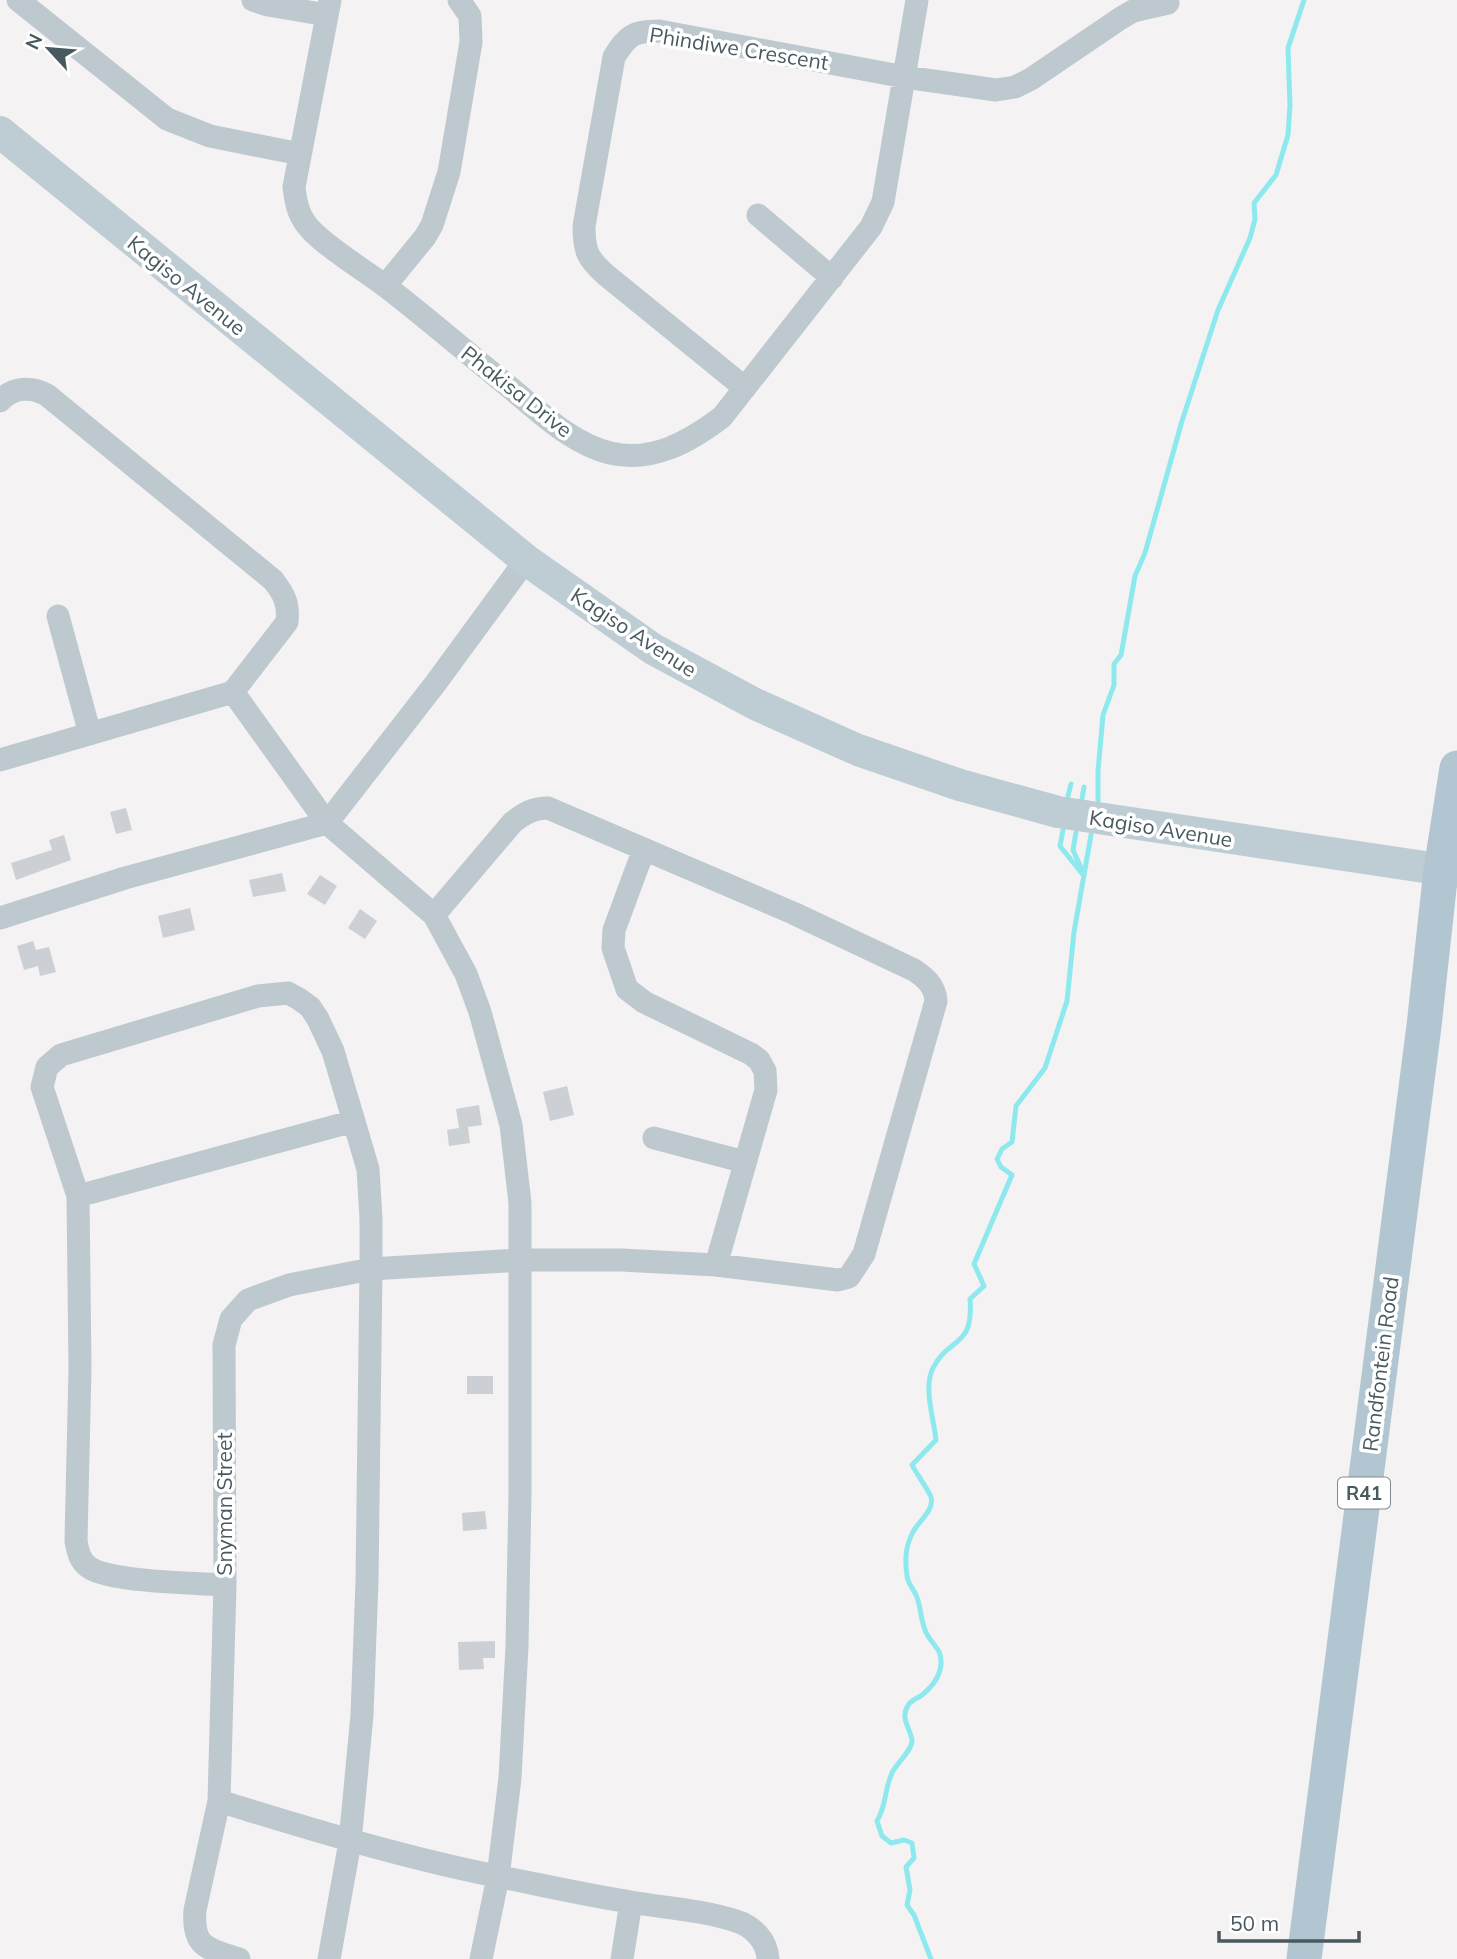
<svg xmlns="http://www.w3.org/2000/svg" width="1457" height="1959" viewBox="0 0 1457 1959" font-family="Mulish,sans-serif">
	<rect width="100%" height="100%" fill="#f4f2f3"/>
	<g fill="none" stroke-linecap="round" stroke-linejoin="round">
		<path stroke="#8ee9ef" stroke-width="5" d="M1068 796 1071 784
			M1082 799 1084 787
			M1098 801V771L1103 715 1114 685V664L1121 655 1135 576 1145 553 1182 421 1218 310 1250 238 1255 219 1254 203 1276 175 1288 135 1290 105 1288 48 1304 0
			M1063 830 1060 846 1084 876
			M1076 832 1073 850 1082 870
			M931 1959 914 1915 907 1905 910 1890 906 1867 914 1858 912 1843 904 1840 891 1843 882 1836 877 1821C887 1805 884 1788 893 1771 898 1762 913 1749 912 1740 910 1727 899 1718 909 1704 912 1700 918 1698 922 1695 932 1687 940 1677 941 1664 942 1650 934 1646 928 1636 920 1624 922 1608 916 1595 913 1588 908 1584 907 1576 905 1561 905 1548 912 1534 916 1523 935 1511 931 1497 930 1493 915 1471 912 1465L936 1440C934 1419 923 1388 933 1368 949 1336 974 1349 970 1299L984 1286 974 1264 1012 1175 1001 1167 997 1159 1002 1149 1012 1142 1016 1106 1045 1068 1067 1001 1074 932 1091 835"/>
	</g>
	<path fill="#ccd0d4" d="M126 808 132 830 116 834 110 812Z
		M64 835 71 860 16 880 11 863 52 850 49 840Z
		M282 873 286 891 253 897 249 880Z
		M320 875 337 886 325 905 307 894Z
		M190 908 195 930 163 938 158 916Z
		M360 909 377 921 365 939 348 928Z
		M33 941 36 950 49 947 56 972 40 976 38 966 24 970 17 946Z
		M567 1086 574 1115 550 1121 543 1092Z
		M479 1105 482 1125 468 1127 470 1143 449 1146 447 1130 459 1128 456 1109Z
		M467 1376H493V1394H467Z
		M485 1511 487 1529 463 1531 462 1513Z
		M495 1641V1658H483L484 1669 459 1670 458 1642Z"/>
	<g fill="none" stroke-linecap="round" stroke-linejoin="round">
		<path stroke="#bdc9cf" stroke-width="23" d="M18 0 167 119 210 136 300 154
			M253 0 268 5 327 15
			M330 0 294 187C296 205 299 218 312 231 333 252 360 267 384 285 426 317 467 353 508 386 539 411 570 443 610 453 652 463 689 442 722 417L871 227 883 202 917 0
			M758 215 832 278
			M385 286 425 237 432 225 449 172 471 42 470 16 459 0
			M745 388 606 275C587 258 584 251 584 226L614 57C628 35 633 31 659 31L905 77 996 90 1015 87 1031 79 1121 18 1133 11 1168 3
			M0 401C13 387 31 386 47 395L273 580C284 594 289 603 287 622L233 692 0 760
			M58 616 90 734
			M233 692 327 823 434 915 466 974 480 1012 511 1125 520 1203V1495L517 1646 510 1778 498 1877 481 1959
			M644 849 614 930 613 948 627 989 644 1002 751 1054 759 1060 765 1071 766 1090 716 1265
			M0 918 125 878 327 823 435 684 526 560
			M654 1138 745 1162
			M78 1196 354 1121
			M219 1801 225 1585
			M239 1959C207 1949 192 1947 195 1910L219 1801C316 1831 412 1860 511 1879 551 1887 591 1896 631 1902 666 1908 702 1910 736 1921 753 1926 767 1941 768 1959
			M329 1959 350 1842 362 1715 367 1581 371 1269V1219L368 1169 333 1051 318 1019 310 1007 299 999 288 993 258 996 61 1055 47 1067 42 1087 78 1196 80 1369 76 1541C78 1552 80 1562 90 1568 112 1582 196 1583 225 1585L224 1345 231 1319 248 1300 289 1285 371 1269 520 1260H621L716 1265 838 1280 849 1277 864 1254 936 1001C935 986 926 978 914 970L793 913 548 808C533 808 525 813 513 822L434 915
			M622 1959 631 1902"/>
		<path stroke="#beccd4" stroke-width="32" d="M0 132 526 560 653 649 755 704 858 750 960 785 1058 812 1457 872"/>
		<path stroke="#b2c6d1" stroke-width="35" d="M1304 1959 1424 1026 1441 870 1457 768"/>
	</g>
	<g text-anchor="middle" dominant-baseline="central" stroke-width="7" stroke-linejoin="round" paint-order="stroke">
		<rect fill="#fff" stroke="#808b90" stroke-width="2" x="1338" y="1477.5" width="52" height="31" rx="5"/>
		<g font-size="19" font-weight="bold" fill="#495960">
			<text x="1364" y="1493">R41</text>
		</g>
		<g font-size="21" fill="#495960" stroke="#fff">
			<text transform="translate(739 48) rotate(9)">Phindiwe Crescent</text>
			<text transform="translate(187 285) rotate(39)">Kagiso Avenue</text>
			<text transform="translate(517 391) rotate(38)">Phakisa Drive</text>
			<text transform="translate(634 632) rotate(33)">Kagiso Avenue</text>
			<text transform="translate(1161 828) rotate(9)">Kagiso Avenue</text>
			<text transform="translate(1380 1364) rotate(-83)">Randfontein Road</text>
			<text transform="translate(224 1504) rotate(-90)">Snyman Street</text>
		</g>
	</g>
	<g transform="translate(49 49) rotate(296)" stroke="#ffffff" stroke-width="5" paint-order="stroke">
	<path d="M0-5L12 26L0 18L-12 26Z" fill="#495960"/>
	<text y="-10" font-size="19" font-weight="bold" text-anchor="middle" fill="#495960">N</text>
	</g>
	<path d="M1219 1931v10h140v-10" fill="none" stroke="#495960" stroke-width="3.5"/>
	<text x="1230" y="1931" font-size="21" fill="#495960" stroke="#ffffff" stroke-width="5" paint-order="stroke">50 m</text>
</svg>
